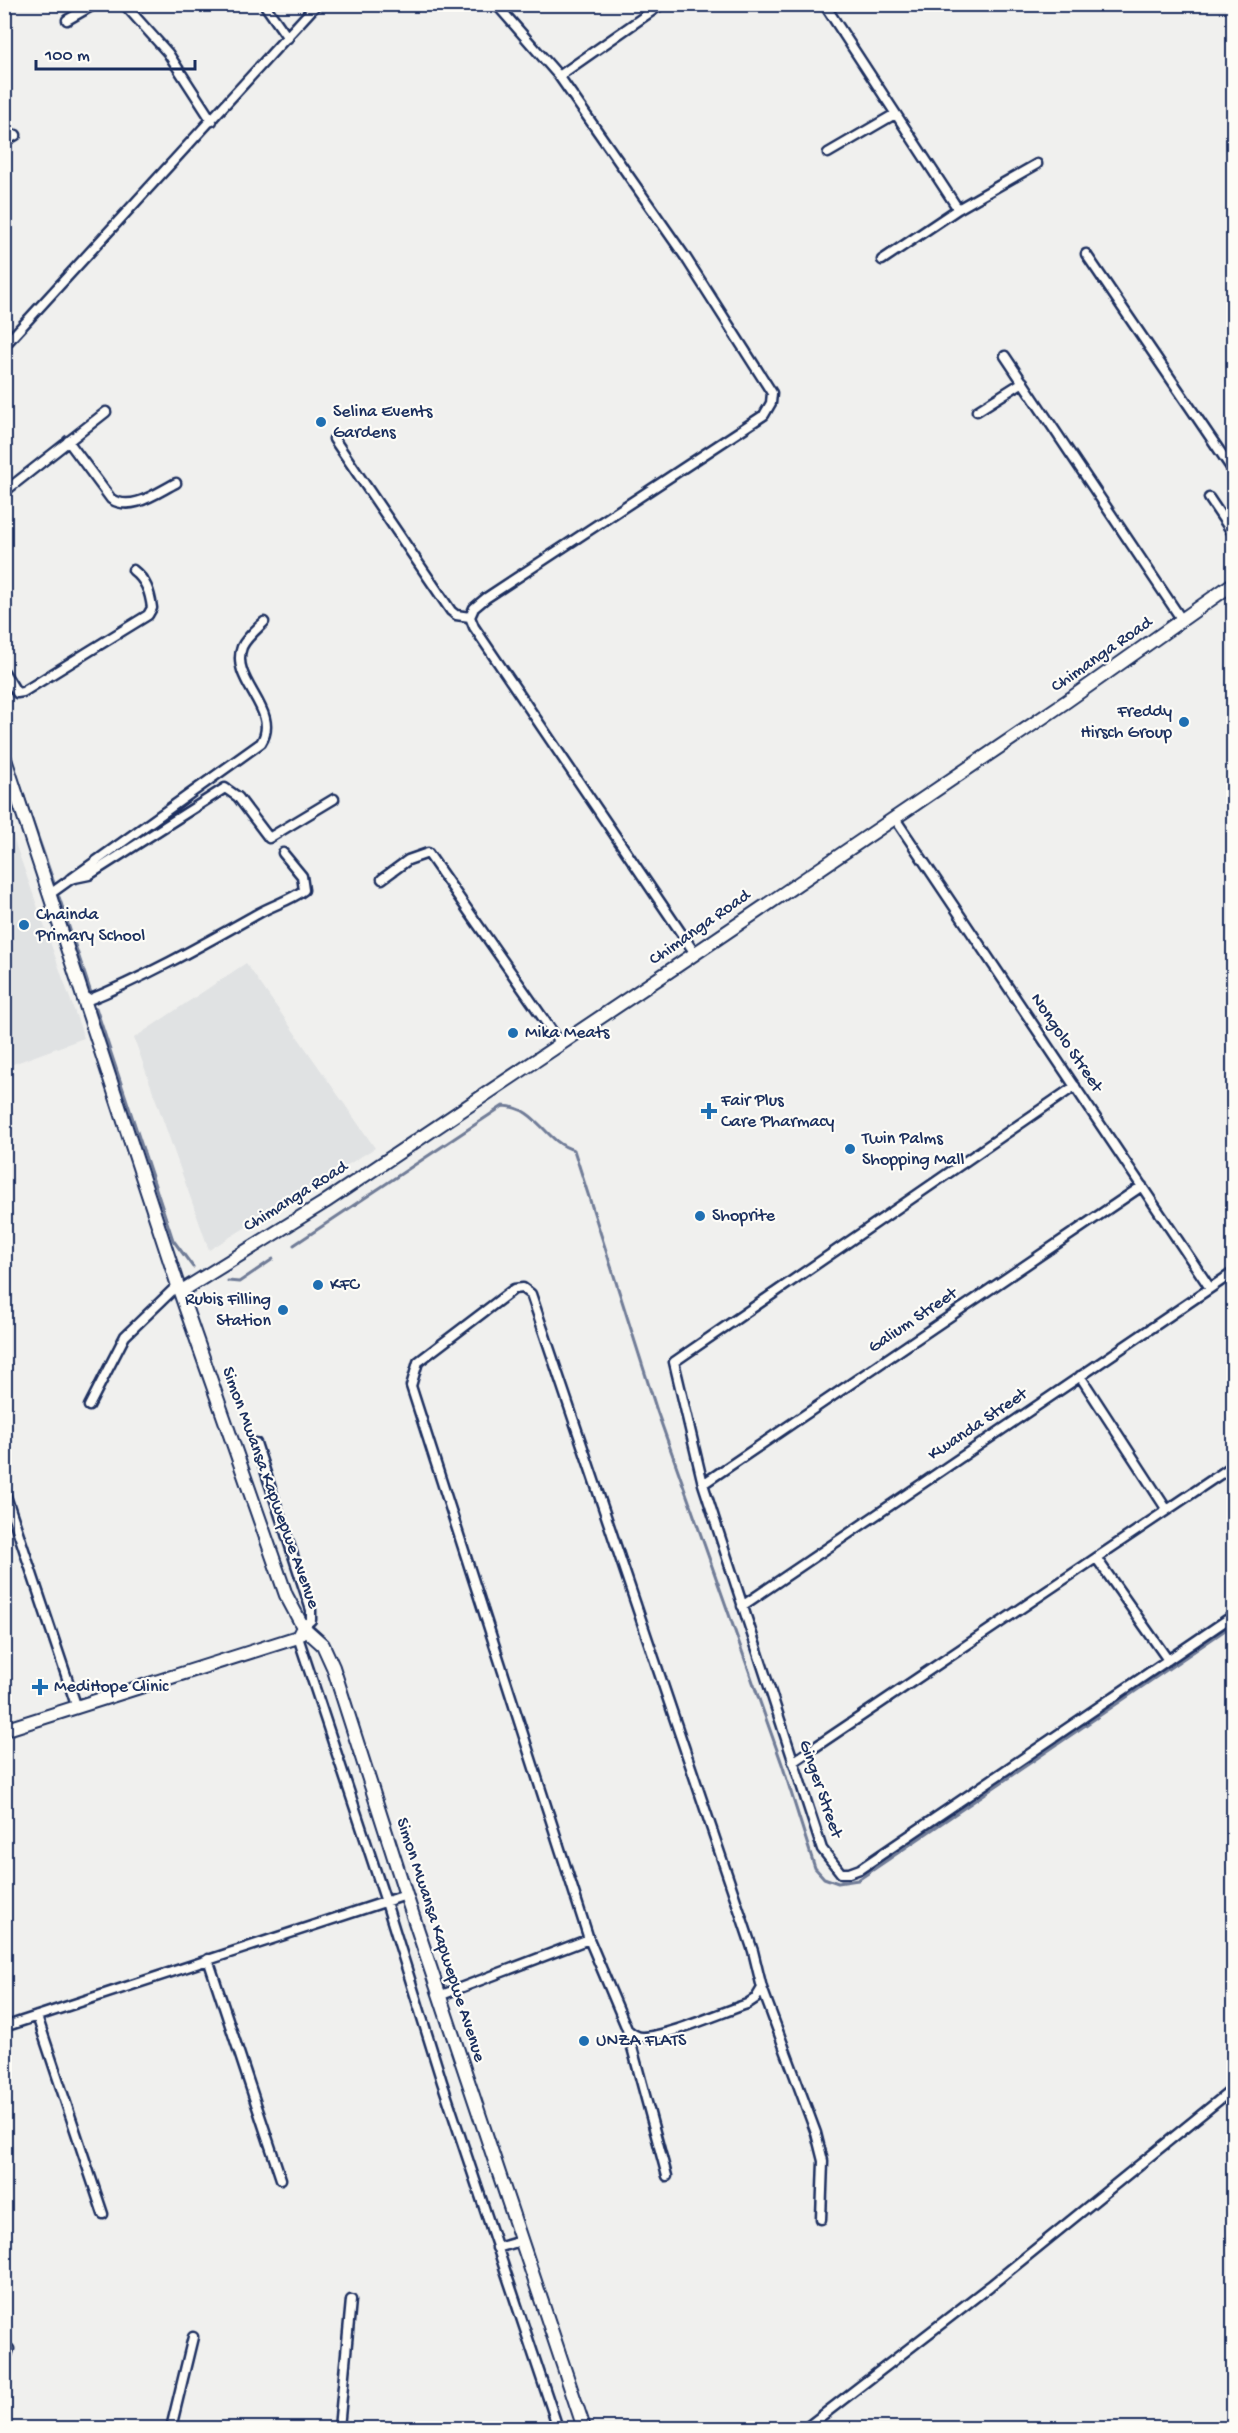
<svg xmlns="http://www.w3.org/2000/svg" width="1238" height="2433" viewBox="0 0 1238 2433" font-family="'Gochi Hand',sans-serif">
	<rect width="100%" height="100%" fill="#f0f0ee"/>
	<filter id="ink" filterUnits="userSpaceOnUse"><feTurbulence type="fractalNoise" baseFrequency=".0167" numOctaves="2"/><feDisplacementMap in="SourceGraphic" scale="12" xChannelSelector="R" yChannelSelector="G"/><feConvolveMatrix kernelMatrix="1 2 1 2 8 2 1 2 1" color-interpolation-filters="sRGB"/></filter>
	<g filter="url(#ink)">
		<path fill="#e0e2e3" d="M4 812 84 1038 5 1067H4Z
			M246 963 375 1148 209 1250 134 1038Z"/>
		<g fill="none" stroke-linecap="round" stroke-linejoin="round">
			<path stroke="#6f7b97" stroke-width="3" d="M8 751 54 883
				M59 897 91 993
				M96 1008 173 1240 193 1267
				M294 1245 503 1106C538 1107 543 1141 574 1150L657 1411 782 1764 815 1868 824 1878 838 1883 858 1880 1234 1624
				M228 1281 239 1282 273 1259"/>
			<g stroke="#1b2f5e" stroke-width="13">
				<path id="street" d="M124 4 168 53 212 121
					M264 4 288 38
					M496 4 559 76
					M662 4 559 76 686 258 772 393 771 403 764 415 486 598 474 608 470 617 474 627 694 952
					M824 4 958 209
					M67 20 95 4
					M4 142 16 135
					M828 153 895 114
					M1086 254 1234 472
					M882 260 958 209 1037 164
					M4 346 317 4
					M1005 356 1182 620
					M977 411 1023 382
					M334 439 451 611 456 615 470 617
					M68 441 111 499C132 512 156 493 176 483
					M4 492 106 412
					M1209 498 1234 535
					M4 672 17 693 23 692 148 615 152 608C150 592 146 580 133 570
					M894 817 1210 1288
					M70 879 89 875 225 788 238 797 269 838 334 799
					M382 879 408 860 428 853 561 1044
					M50 894 261 743C282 710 229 681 242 647 246 638 257 629 264 622
					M86 1001C146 977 202 945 259 913 273 905 291 900 304 890L302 876 283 853
					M1075 1086 674 1362 703 1484 822 1849 841 1873H849L860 1869 1234 1615
					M1080 1376 1167 1510
					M89 1406 125 1336 178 1285
					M256 1443 311 1610V1620L303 1627
					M703 1484 1142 1186
					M4 1490 77 1708
					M1097 1559 1168 1660
					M742 1606 1234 1272
					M298 1637 386 1902 442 2082 558 2428
					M793 1762 1234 1465
					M208 1959 281 2179
					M439 1996 589 1939
					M37 2016 103 2214
					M4 2027 406 1895
					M627 2029C632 2034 636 2037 643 2037 665 2037 723 2012 747 2004L756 1998 762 1988
					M667 2176 627 2029 589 1939 411 1386 418 1362 514 1289 523 1288 531 1294 753 1951 762 1988 816 2133 823 2161 821 2219
					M497 2248 521 2241
					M4 2364 9 2349
					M171 2428 193 2337
					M339 2428 351 2300
					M806 2428 990 2286 1234 2088"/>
			</g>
			<g stroke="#1b2f5e" stroke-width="16">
				<path id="secondary" d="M4 756 180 1292 286 1595 303 1627 323 1645 333 1667 406 1895 584 2428
					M180 1292 325 1202 659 978 1067 701 1234 583
					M4 1730 298 1637 303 1627"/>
			</g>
			<use href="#street" stroke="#fdfcf7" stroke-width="8"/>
			<use href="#secondary" stroke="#fdfcf7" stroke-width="12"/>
		</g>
	</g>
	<g fill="#1f6fb2" stroke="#fdfcf7" stroke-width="2">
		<circle cx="321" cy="422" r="6"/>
		<circle cx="1184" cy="722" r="6"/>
		<circle cx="24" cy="925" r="6"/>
		<circle cx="513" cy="1033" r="6"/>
		<path d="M706 1102h6v6h6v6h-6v6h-6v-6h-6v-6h6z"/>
		<circle cx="850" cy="1149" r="6"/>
		<circle cx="700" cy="1216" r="6"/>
		<circle cx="318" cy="1285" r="6"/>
		<circle cx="283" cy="1310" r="6"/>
		<path d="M37 1678h6v6h6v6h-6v6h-6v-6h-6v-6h6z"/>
		<circle cx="584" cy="2041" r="6"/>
	</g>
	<g text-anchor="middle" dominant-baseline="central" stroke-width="4.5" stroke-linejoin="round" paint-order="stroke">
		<g font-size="18" fill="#1b2f5e" stroke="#fdfcf7" text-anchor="start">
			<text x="333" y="412">Selina Events<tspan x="333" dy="21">Gardens</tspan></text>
			<text x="1172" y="712" text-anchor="end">Freddy<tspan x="1172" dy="21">Hirsch Group</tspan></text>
			<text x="36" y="915">Chainda<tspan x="36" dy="21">Primary School</tspan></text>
			<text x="525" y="1033">Mika Meats</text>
			<text x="721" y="1101">Fair Plus<tspan x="721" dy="21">Care Pharmacy</tspan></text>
			<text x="862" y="1139">Twin Palms<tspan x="862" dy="21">Shopping Mall</tspan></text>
			<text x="712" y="1216">Shoprite</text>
			<text x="330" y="1285">KFC</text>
			<text x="271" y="1300" text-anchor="end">Rubis Filling<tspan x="271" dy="21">Station</tspan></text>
			<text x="54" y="1687">MediHope Clinic</text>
			<text x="596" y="2041">UNZA FLATS</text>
		</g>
		<g font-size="18" fill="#1b2f5e" stroke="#fdfcf7">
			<text transform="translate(1102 655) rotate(-35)">Chimanga Road</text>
			<text transform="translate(700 928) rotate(-35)">Chimanga Road</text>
			<text transform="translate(1066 1043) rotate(56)">Nongolo Street</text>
			<text transform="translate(296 1197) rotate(-32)">Chimanga Road</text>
			<text transform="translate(913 1321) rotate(-34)">Galium Street</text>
			<text transform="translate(978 1425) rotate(-34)">Kwanda Street</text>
			<text transform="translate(270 1488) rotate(70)">Simon Mwansa Kapwepwe Avenue</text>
			<text transform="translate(820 1789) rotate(71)">Ginger Street</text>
			<text transform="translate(440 1940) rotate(72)">Simon Mwansa Kapwepwe Avenue</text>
		</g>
	</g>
	<rect width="1238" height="2433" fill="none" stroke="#fdfcf7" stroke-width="24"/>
	<rect x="12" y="12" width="1214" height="2409" fill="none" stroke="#1b2f5e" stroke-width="2" filter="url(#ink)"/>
	<path d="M36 60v9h159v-9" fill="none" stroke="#1b2f5e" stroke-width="3"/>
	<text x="45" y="60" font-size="18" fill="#1b2f5e" stroke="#fdfcf7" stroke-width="4.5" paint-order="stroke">100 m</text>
</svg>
